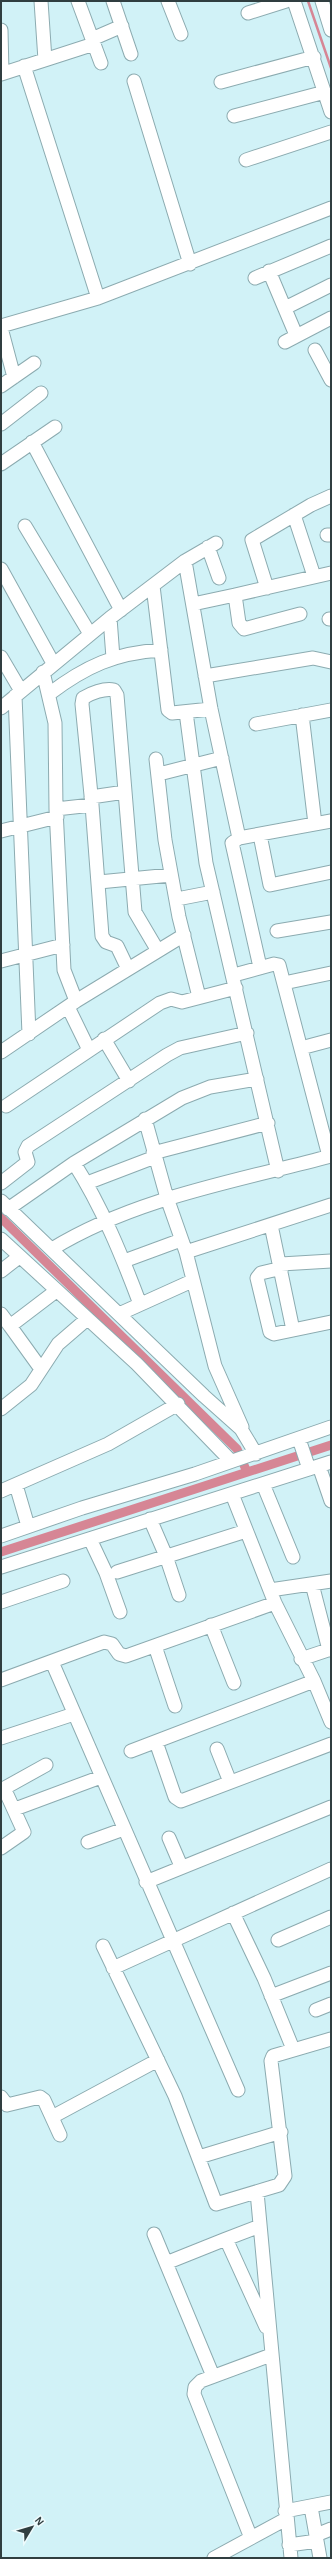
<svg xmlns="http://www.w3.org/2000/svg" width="332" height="2559" viewBox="0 0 332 2559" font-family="'Alegreya Sans',sans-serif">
	<rect width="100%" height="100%" fill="#d1f2f7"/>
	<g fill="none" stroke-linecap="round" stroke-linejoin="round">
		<path stroke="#d68695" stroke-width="2.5" d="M308 1 331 68"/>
		<path stroke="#d68695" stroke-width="9" d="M1 1218 237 1449 247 1472
			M1 1552 331 1445"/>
		<g stroke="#8cabb0" stroke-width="15">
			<path id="minor" d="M41 1 45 60
				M78 1 101 63
				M113 1 131 54
				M168 1 181 34
				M294 1 331 112
				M322 1 331 30
				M248 13 286 1
				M1 30 2 73
				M92 39 122 26
				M24 66 98 298
				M1 74 94 44
				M134 81 190 264
				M221 82 314 57
				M234 116 325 92
				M246 160 331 132
				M269 271 296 335
				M255 278 331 246
				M285 308 331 285
				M1 326 98 298 331 208
				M1 328 14 377
				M285 342 331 318
				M315 350 331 380
				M1 386 34 363
				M1 424 41 393
				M32 442 121 610
				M1 464 55 427
				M294 515 314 576
				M25 526 90 634
				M327 535H331
				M208 547 219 578
				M185 561 211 709 239 838
				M1 569 53 663
				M153 586 168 710 172 713 211 709
				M267 588 252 540 311 505 331 496
				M193 604 235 595
				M300 614 244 629 239 623 235 595 331 573
				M110 618 113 658
				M329 619H331
				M1 657 21 691
				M43 672 55 723 56 809 64 970 76 1001
				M205 676 313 658 331 662
				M49 694C86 666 115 653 161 650
				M15 696 29 1034
				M1 708 110 618 185 561 216 543
				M186 712 206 863 278 1171
				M302 715 315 824
				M256 724 331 710
				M156 759 165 840 179 917 199 997
				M159 774 222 758
				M91 797 125 792
				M56 809 92 805
				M1 831 57 817
				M260 835 270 885 331 872
				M99 882 171 875
				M177 899 213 892
				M277 931 331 922
				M1 961 63 945
				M260 967 232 843 239 838 331 821
				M128 969 117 946 106 942 102 936 92 805 82 704 83 698C91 693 104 688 114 690L117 695 135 912 158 951
				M234 975 274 964 279 965 329 1156
				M284 983 331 973
				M68 1007 89 1050
				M104 1039 129 1081
				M301 1048 331 1040
				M1 1052 76 1001 184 935
				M6 1106 160 1003 171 999 182 1002 236 988
				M145 1119 167 1198 186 1252 215 1366 242 1427
				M153 1153 268 1123
				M74 1163C102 1207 122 1256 140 1304
				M1 1183 28 1162 25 1152 28 1146 167 1055 180 1048 247 1033
				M87 1183 155 1157
				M1 1201 204 1396 241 1429 256 1454
				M8 1209 74 1163 182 1098 210 1087 257 1079
				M271 1225 293 1330
				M1 1239 137 1364 230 1460
				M52 1249C135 1198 237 1181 331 1156
				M186 1252 331 1205
				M124 1261 181 1240
				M281 1264 331 1261
				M282 1268 261 1273 257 1278 270 1332 274 1334 331 1322
				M1 1271 19 1257
				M1 1314 10 1326
				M119 1314 192 1281
				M41 1369 10 1326 56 1291
				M1 1409 31 1385 58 1344 87 1319
				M299 1439 309 1469
				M319 1466 331 1501
				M263 1484 293 1557
				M16 1485 28 1526
				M1 1491 108 1444 178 1404
				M232 1494 275 1603 314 1681 331 1722
				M150 1519 166 1556 179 1595
				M1 1536 82 1508 195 1474 331 1427
				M90 1539 106 1573 120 1612
				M1 1567 331 1462
				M117 1572 246 1531
				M312 1584 329 1650
				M270 1590 331 1581
				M1 1602 63 1581
				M211 1625 234 1683
				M155 1646 175 1706
				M301 1659 331 1649
				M52 1662 238 2090
				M1 1680 104 1642 112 1644 119 1654 126 1656 275 1603
				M1 1738 74 1714
				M156 1742 175 1797 181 1801 331 1744
				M217 1749 230 1782
				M131 1751 314 1681
				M1 1790 46 1765
				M15 1809 101 1777
				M169 1838 181 1866
				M88 1842 124 1829
				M1 1848 24 1832 4 1788
				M146 1882 331 1807
				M233 1913 264 1978 293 2049
				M278 1940 331 1917
				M103 1946 175 2096 216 2204 279 2185 285 2176 271 2061 273 2056 331 2039
				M113 1968 331 1869
				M271 1996 331 1973
				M316 2010 331 2004
				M1 2097 7 2105 40 2097 44 2100 60 2135
				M52 2117 158 2060
				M199 2157 281 2132
				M257 2192 291 2558
				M154 2234 213 2376
				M226 2239 260 2226
				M166 2263 226 2239 266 2327
				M311 2507 320 2558
				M285 2511 331 2502
				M316 2535 331 2529
				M251 2538 194 2394 195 2387 201 2381 271 2355
				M289 2545 317 2541
				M214 2558 286 2519"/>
		</g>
		<use href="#minor" stroke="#fff" stroke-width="13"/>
	</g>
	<rect width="332" height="2559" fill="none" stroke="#303e40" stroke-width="4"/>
	<g transform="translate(32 2527) rotate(52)" stroke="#eefbfd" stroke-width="3" paint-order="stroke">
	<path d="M0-3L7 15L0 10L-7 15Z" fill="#303e40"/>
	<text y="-6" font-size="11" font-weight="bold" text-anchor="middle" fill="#303e40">N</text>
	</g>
</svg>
